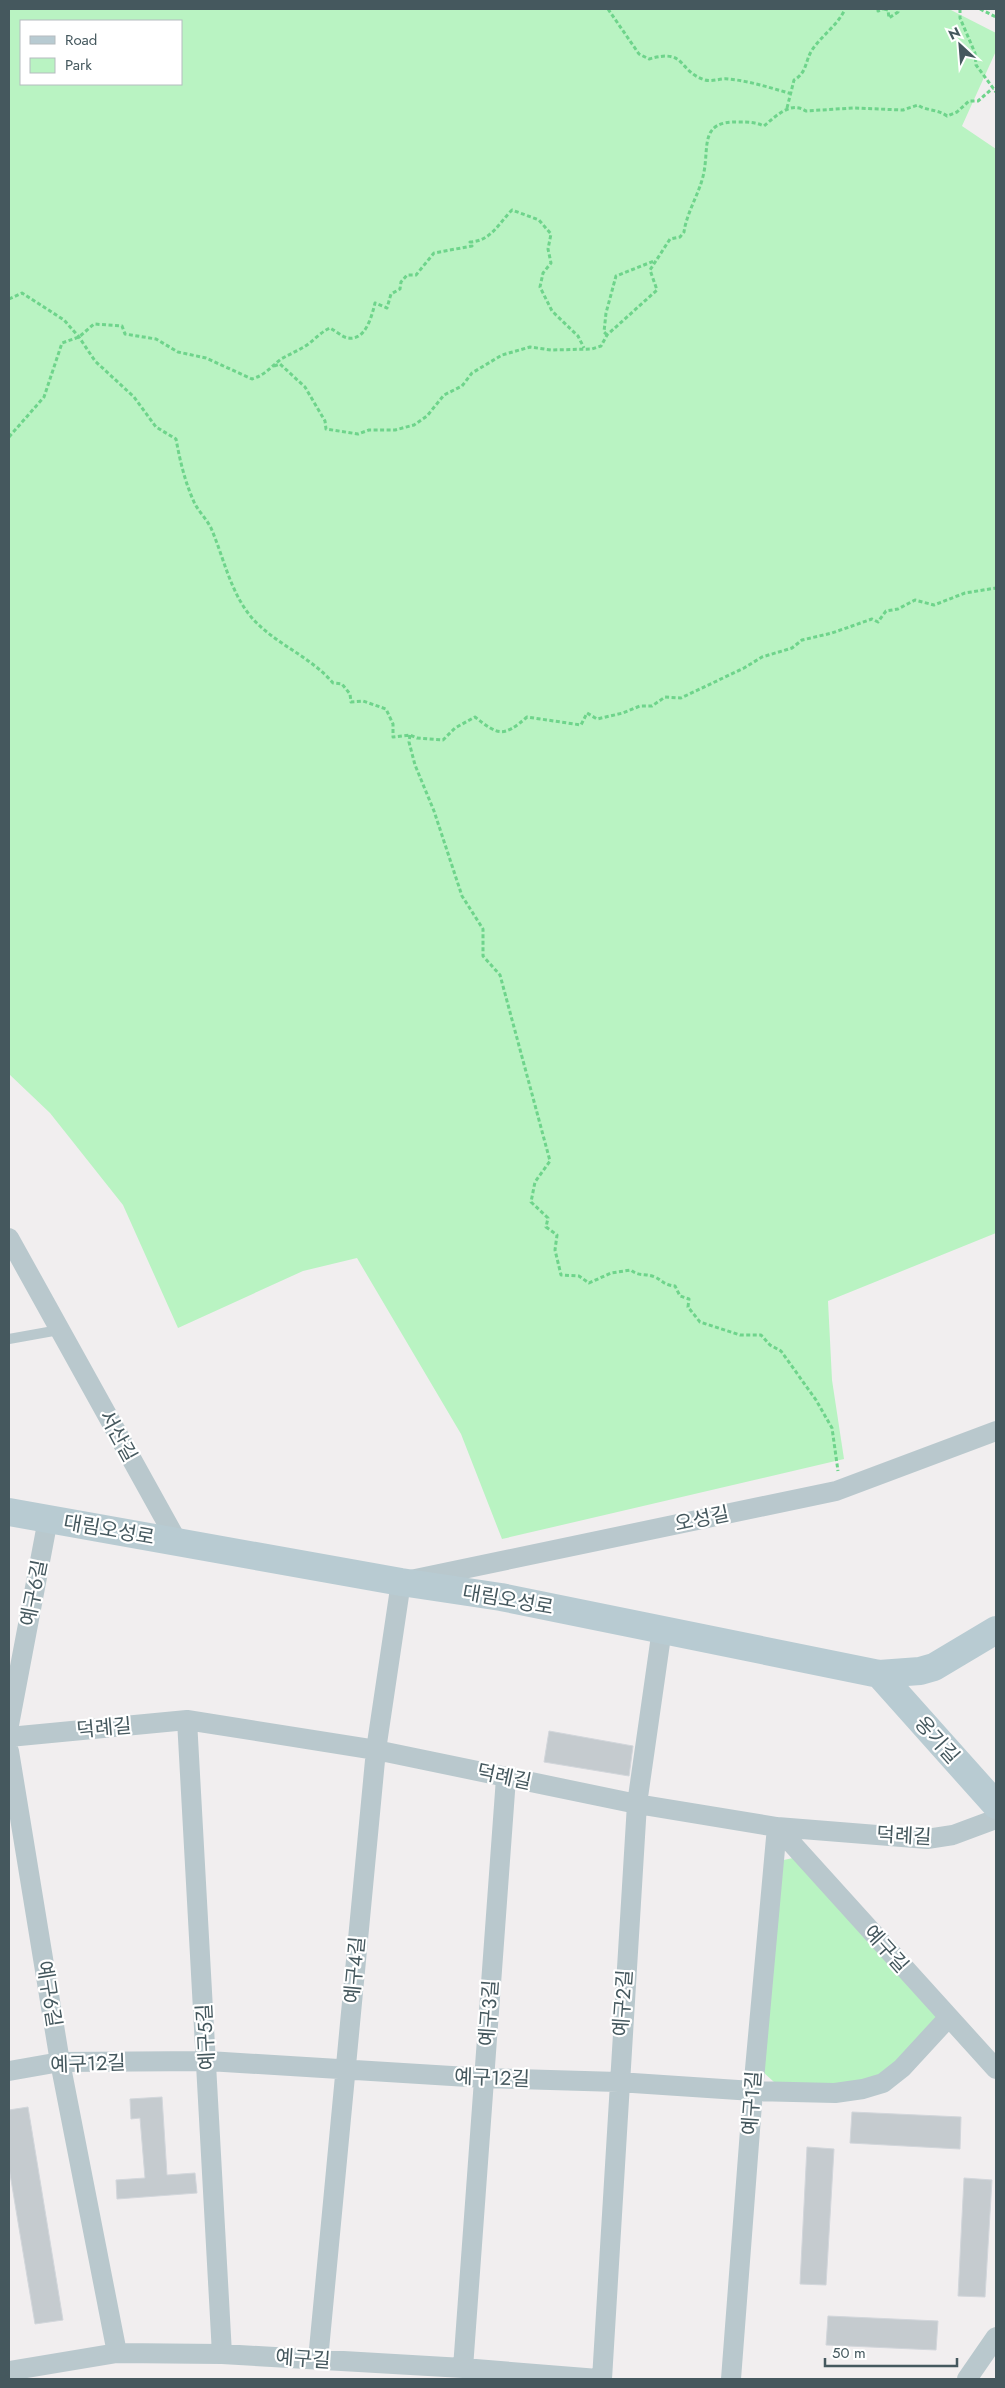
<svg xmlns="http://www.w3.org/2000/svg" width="1005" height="2388" viewBox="0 0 1005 2388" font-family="Jost,'Noto Sans KR',sans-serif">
	<rect width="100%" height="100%" fill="#f1eeef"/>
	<path fill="#b9f3c2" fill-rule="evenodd" d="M9 9H949L996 33V51L962 126 996 149V1233L828 1301 832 1380 844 1459 502 1539 461 1434 357 1258 303 1271 178 1328 123 1205 50 1113 9 1074ZM21 21H181V84H21Z
		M793 1858 943 2018 910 2054 876 2078 831 2084 774 2082 763 2072 779 1861Z"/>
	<path fill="#c5cbcf" stroke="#d2d6db" d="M549 1731 633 1746 629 1776 544 1762Z
		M162 2097 167 2175 195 2173 197 2193 117 2199 116 2180 145 2178 140 2118 131 2119 130 2099Z
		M28 2107 63 2320 35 2324 9 2168V2110Z
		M852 2112 961 2117 960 2149 850 2143Z
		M807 2147 834 2149 826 2285 800 2284Z
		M964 2178 992 2180 985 2297 958 2296Z
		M828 2316 938 2321 936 2350 826 2345Z"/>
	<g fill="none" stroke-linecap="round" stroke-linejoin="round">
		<path stroke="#6ed48b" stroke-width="3" stroke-dasharray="4 2.5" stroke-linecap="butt" d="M608 9 639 54 649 59C687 48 677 71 705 80 712 82 721 78 728 79 750 81 771 88 792 94
			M878 9V11L883 9
			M884 9 888 10 889 18 898 12V9
			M960 9V18L975 53 976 65 996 92
			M980 9 996 17
			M787 108 794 80C807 73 805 61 812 50 822 35 838 25 845 9
			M9 299 22 293 64 320 79 337 95 361 134 397 156 427 176 439C180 461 185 482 194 502 198 511 206 518 211 528 224 558 230 592 252 618 275 644 310 656 333 683L342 684 350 694 351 702 363 701 386 709 393 724V737L410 735 417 738 443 740 455 728 475 717C498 735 503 738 527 717L581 725 587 713 597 719 623 713 640 706H652L665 697 681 698 744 668 762 657 792 648 802 640 832 633 872 619 878 622 886 611 898 609 915 600 934 605 965 593 996 588
			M607 335 604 332 606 313 616 276 654 261
			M274 366 280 364 305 387 325 421 326 429 358 434 369 430H395L414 425 427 416 444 395 462 386 472 373 502 355 530 347 551 350 592 349 601 346 607 335 657 290 650 270 670 239 680 237 684 232C687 211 700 193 704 172 709 145 700 121 738 122 748 122 755 122 764 126 777 115 791 101 806 111L853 108 903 110 918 105C926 111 938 109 947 116L957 112 969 101H978L993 88
			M9 437 44 397 62 343 79 337 94 324 122 326 125 334 156 339 178 352 206 358 252 379C265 375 271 367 281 359 288 355 295 352 302 348 312 343 320 332 330 328 336 331 342 337 348 338 366 341 372 315 375 303L387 308 391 294 400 289 401 282 407 275H416L434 253 472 246 470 242C491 241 498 224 512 210L539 220 551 234 548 249 551 263 543 273 540 287 552 311 578 336 584 348
			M410 735 409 742 415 765 434 811 462 896 483 929V956L500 975 550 1161 535 1182 531 1202 548 1218 546 1227 557 1235 555 1250 561 1275 579 1276 589 1283 611 1273 631 1270C639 1277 646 1273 655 1277 663 1281 664 1285 675 1286L680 1296 689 1299 688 1307 700 1322 740 1335H761L770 1345 781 1351 816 1400 832 1428 838 1471"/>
		<path stroke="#b9c8cd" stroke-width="10" d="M9 1339 59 1330"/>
		<path stroke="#b9c8cd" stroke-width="20" d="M9 1238 177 1541
			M187 1720 222 2354
			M9 1725 48 1519
			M9 1737 187 1720 376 1750 637 1804 777 1827 927 1839 953 1835 996 1819
			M9 1751 60 2062 117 2353
			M777 1827 996 2069
			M9 2071 60 2062 208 2061 484 2078 618 2082 753 2091 835 2093 863 2089 883 2083 902 2068 948 2018
			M318 2360 376 1750 401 1582 836 1491 996 1431
			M463 2368 506 1778
			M9 2371 117 2353 222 2354 463 2368 598 2379
			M602 2379 637 1804 662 1629
			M731 2379 753 2091 777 1827
			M967 2379 996 2337"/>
		<path stroke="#b8cbd2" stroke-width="28" d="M9 1512 401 1582 501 1597 879 1674 920 1671 934 1667 996 1630
			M879 1674 996 1805"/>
	</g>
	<g text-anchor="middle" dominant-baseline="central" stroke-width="4.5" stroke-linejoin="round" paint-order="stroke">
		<g font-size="20" fill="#45585e" stroke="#fff">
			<text transform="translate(118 1436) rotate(61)">서산길</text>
			<text transform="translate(702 1519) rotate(-12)">오성길</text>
			<text transform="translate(109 1530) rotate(10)">대림오성로</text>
			<text transform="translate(34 1593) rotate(-79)">예구6길</text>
			<text transform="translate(508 1600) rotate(10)">대림오성로</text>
			<text transform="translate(104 1728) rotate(-5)">덕례길</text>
			<text transform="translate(937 1740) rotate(48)">옹기길</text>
			<text transform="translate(504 1777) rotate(12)">덕례길</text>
			<text transform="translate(904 1836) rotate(3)">덕례길</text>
			<text transform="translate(886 1949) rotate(48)">예구길</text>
			<text transform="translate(355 1970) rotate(-85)">예구4길</text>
			<text transform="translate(49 1994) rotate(81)">예구6길</text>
			<text transform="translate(623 2003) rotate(-86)">예구2길</text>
			<text transform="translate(489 2013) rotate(-86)">예구3길</text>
			<text transform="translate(206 2037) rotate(-93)">예구5길</text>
			<text transform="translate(88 2064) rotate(-2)">예구12길</text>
			<text transform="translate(492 2078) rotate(2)">예구12길</text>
			<text transform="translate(752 2103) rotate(-86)">예구1길</text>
			<text transform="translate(303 2359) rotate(4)">예구길</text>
		</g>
	</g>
	<rect width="1005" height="2388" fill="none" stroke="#45585e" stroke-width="20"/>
	<rect x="20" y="20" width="162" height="65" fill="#ffffff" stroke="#b5bcbf"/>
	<rect x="30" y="36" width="25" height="8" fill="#b8cbd2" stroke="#b5bcbf"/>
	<text x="65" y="45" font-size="15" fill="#45585e">Road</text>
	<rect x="30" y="58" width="25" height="15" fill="#b9f3c2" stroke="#b5bcbf"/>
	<text x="65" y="70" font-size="15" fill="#45585e">Park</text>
	<g transform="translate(960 45) rotate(334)" stroke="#ffffff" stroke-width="4" paint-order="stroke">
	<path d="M0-4L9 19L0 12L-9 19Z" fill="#45585e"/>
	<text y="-8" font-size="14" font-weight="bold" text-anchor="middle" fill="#45585e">N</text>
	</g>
	<path d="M825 2358v8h132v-8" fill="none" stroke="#45585e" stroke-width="2.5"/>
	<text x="832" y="2358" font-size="15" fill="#45585e" stroke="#ffffff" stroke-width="4" paint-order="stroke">50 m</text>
</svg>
